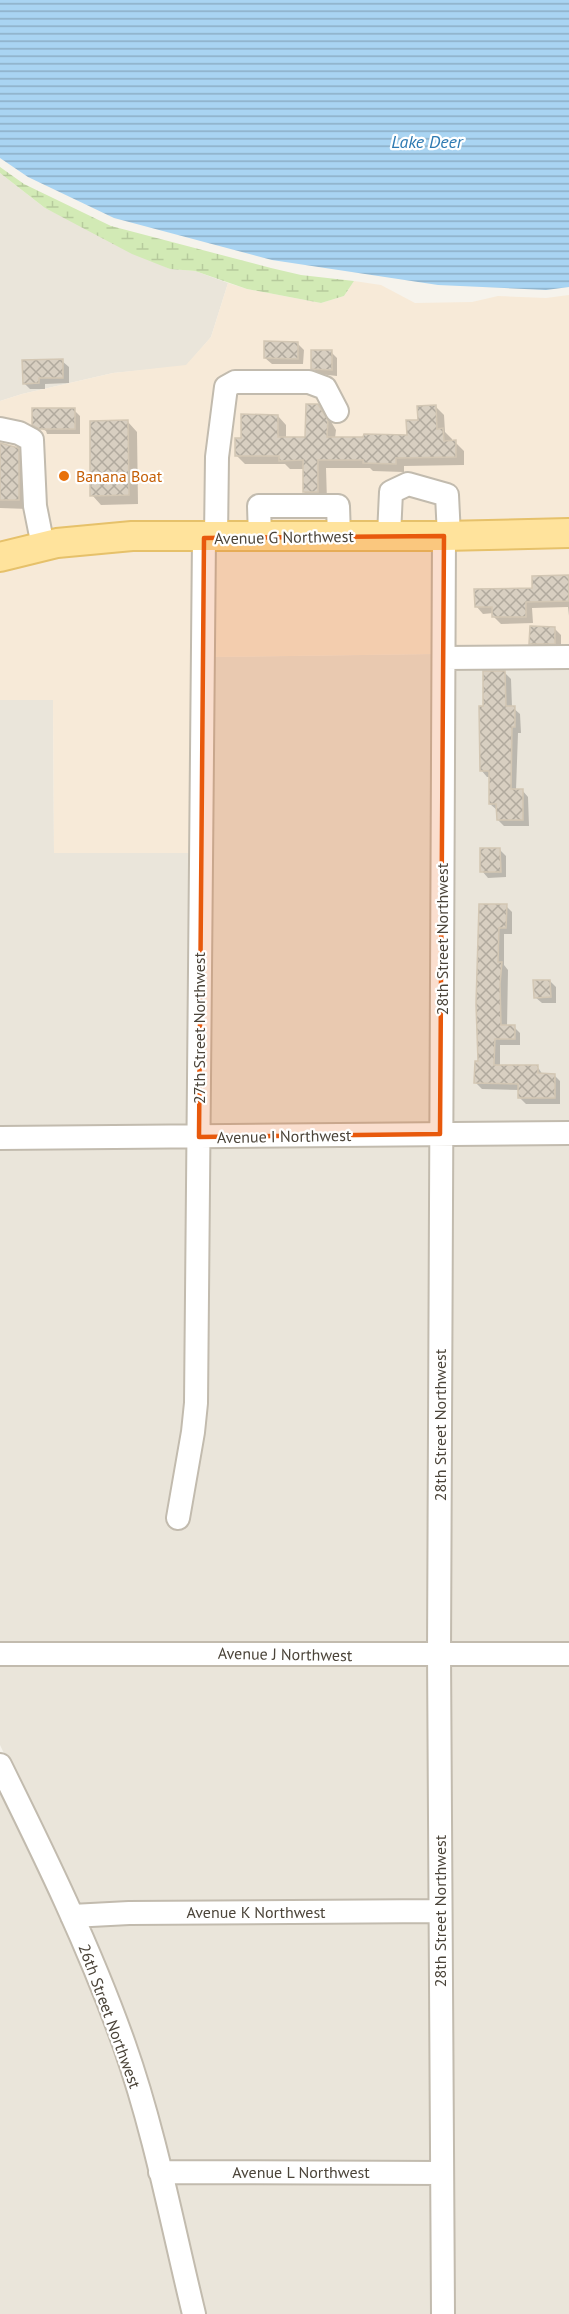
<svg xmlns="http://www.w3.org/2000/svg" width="569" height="2314" viewBox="0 0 569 2314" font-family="'PT Sans',sans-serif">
	<defs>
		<pattern id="wetland-marsh" width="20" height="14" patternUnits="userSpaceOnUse" patternTransform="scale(1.5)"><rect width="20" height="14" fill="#d2eab5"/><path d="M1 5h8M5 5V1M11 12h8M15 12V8" fill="none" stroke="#b6ca9c"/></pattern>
		<pattern id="water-rules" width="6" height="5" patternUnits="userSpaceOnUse" patternTransform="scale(1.5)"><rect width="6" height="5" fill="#a9d4f2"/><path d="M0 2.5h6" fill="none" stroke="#8caec5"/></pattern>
		<pattern id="building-cross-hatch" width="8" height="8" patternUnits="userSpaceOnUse" patternTransform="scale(1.5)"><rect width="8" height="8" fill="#d8cfc1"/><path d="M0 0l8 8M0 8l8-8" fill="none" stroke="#b1aa9e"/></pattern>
	</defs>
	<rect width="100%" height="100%" fill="#f6f3ec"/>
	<path fill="#eae5da" d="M0 173 45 208 170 269 195 271 228 283 211 337 186 366 113 373 22 394 0 401Z
		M569 653V1124L449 1125 452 654Z
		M435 654 432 1125 208 1127 211 657Z
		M53 699 54 853H189L192 821 191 1127 0 1129V700Z
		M569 1142V1644H447L448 1143Z
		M432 1143 431 1644 0 1645V1148L191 1146 185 1430 168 1525 184 1529 201 1434 208 1146Z
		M430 1663 432 1902 77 1906 0 1745V1664Z
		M447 1663H569V2314H451Z
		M0 1784 64 1919V1926H67L117 2049 151 2173V2181H153L185 2314H0Z
		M432 1921 434 2163H166L85 1925Z
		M171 2181 434 2182V2314H203Z"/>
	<path fill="#f7ead8" d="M354 281 381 285 415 303 472 302 498 296 546 298 569 295V524L0 547V401L22 394 113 373 186 365 211 337 228 283 247 289 321 303 344 296Z
		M569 542V653L452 654 453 545Z
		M436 546 435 654 211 657 213 547Z
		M196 547 192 821 189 853H54L53 700H0V566L58 553Z"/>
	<path fill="url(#wetland-marsh)" d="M0 167 24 184 111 226 271 268 301 275 354 281 344 296 321 303 247 289 195 271 170 269 132 254 45 208 0 173Z"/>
	<path fill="url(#water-rules)" d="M0 0H569V287L546 290 438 285 272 260 114 218 28 177 0 158Z"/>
	<path fill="#0003" d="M297 343 304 350 303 364H272L265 358Z
		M331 352 337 358V376L319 374 312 368Z
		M62 361 69 367V383L45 384V389H30L24 383Z
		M318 406 327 415 336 430 335 438 408 437 419 422 436 407 444 415 445 432 452 439V442H455L464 451V465L404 466V472L373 471 370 468H326L327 501H313L304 492V469H290L285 464H245L236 455 242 439 278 416 286 425V439H307Z
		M74 410 80 416V434H47L46 431 37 426Z
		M128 422 137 432 138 504 101 505 92 495Z
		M0 443 18 450 28 459V509L0 508Z
		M569 577V616L568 607 532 608 533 623 501 624 494 617V613L483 614 476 606Z
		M555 629 561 635V649H537L531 643Z
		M505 673 511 679 512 707 520 714 521 733H518L516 790H522L528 797 529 826H504L498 820 497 810 490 804V777H487L481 770 485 708Z
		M499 849 506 856V877L488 878 482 871Z
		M480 905 506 906 512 912V934H504V965L508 970 507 1027H514L520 1033V1045H500V1066H537L543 1075H554L560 1081V1104H526L520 1098V1090L482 1089 476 1083 479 1062Z
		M550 981 556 987V1003H542L535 997Z"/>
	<path fill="url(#building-cross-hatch)" stroke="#d3c7b4" stroke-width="1.5" d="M264 341 298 342V359L264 358Z
		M311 350H332V370L311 369Z
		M63 359V378H39V383L23 384 22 360Z
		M306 404H318L328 420 327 437H363L364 434 407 435 406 420H418L417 406 436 405 437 429 443 428 444 441 456 440V457L396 458V464L363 463V460H318V492H303V460L279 461V456H235V438H241V414L278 415V437H305Z
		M32 408H75V429H39L32 425Z
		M128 420 129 495 90 496V421Z
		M0 443 19 448V500H0Z
		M569 575V601L526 602V617H492V607H475L474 589 532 588V576Z
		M530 626 555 627V644H529Z
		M483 671H505L506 706H515V727H512L511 789H523V820H497L496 804H489V771H480L479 706H483Z
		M480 848H500L501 872H480Z
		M479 904H507L506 928H499L498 962H502L500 984 501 1025H515V1039H495L494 1065H538V1073L555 1074V1098H518V1084L474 1083 475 1061H478L476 1004Z
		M533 980H550L551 997 534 998Z"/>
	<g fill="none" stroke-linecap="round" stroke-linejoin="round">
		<g stroke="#c2bbae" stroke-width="26">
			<path id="minor" d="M0 429 19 433 32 440 35 506 43 546
				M389 535 391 492 408 484 447 495 449 536
				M216 537 217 457 226 387 235 382H309L325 388 337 411
				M260 537 259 506H338L339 536
				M444 658 569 657
				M0 1138 569 1133
				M178 1518 193 1432 196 1403 204 538
				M0 1654H569
				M0 1765C45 1856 90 1948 124 2044 155 2132 172 2224 194 2314
				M72 1916 129 1913 440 1911
				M160 2172 442 2173
				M443 2314 439 1653 444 536"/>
		</g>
		<g stroke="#e6c16a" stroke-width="32">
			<path id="major" d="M0 557 57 543 132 536H444L569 533"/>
		</g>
		<use href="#minor" stroke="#fff" stroke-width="22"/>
		<use href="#major" stroke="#ffe39c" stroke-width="28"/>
	</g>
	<path fill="#e8590c" fill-opacity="0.2" stroke="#e8590c" stroke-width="4.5" stroke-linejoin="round" d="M444 536 440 1134 199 1137 204 538Z"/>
	<circle fill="#e8710a" stroke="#fff" stroke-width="2" cx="64" cy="476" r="6"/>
	<g text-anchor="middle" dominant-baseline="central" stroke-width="4.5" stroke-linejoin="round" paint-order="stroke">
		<g font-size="16" fill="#c56008" stroke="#fff" text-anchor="start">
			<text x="76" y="476">Banana Boat</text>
		</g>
		<g font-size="16" fill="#4b4439" stroke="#fff">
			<text transform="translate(284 537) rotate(-1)">Avenue G Northwest</text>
			<text transform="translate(442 939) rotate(-90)">28th Street Northwest</text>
			<text transform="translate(199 1028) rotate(-90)">27th Street Northwest</text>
			<text transform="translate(284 1136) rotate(-1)">Avenue I Northwest</text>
			<text transform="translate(440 1425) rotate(-90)">28th Street Northwest</text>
			<text transform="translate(285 1654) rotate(1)">Avenue J Northwest</text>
			<text transform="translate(440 1911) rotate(-90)">28th Street Northwest</text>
			<text x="256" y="1912">Avenue K Northwest</text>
			<text transform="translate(110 2016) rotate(70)">26th Street Northwest</text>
			<text x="301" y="2172">Avenue L Northwest</text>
		</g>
		<g font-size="18" font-style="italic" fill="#2e7ab2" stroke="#fff">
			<text x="427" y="141">Lake Deer</text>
		</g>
	</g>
</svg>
